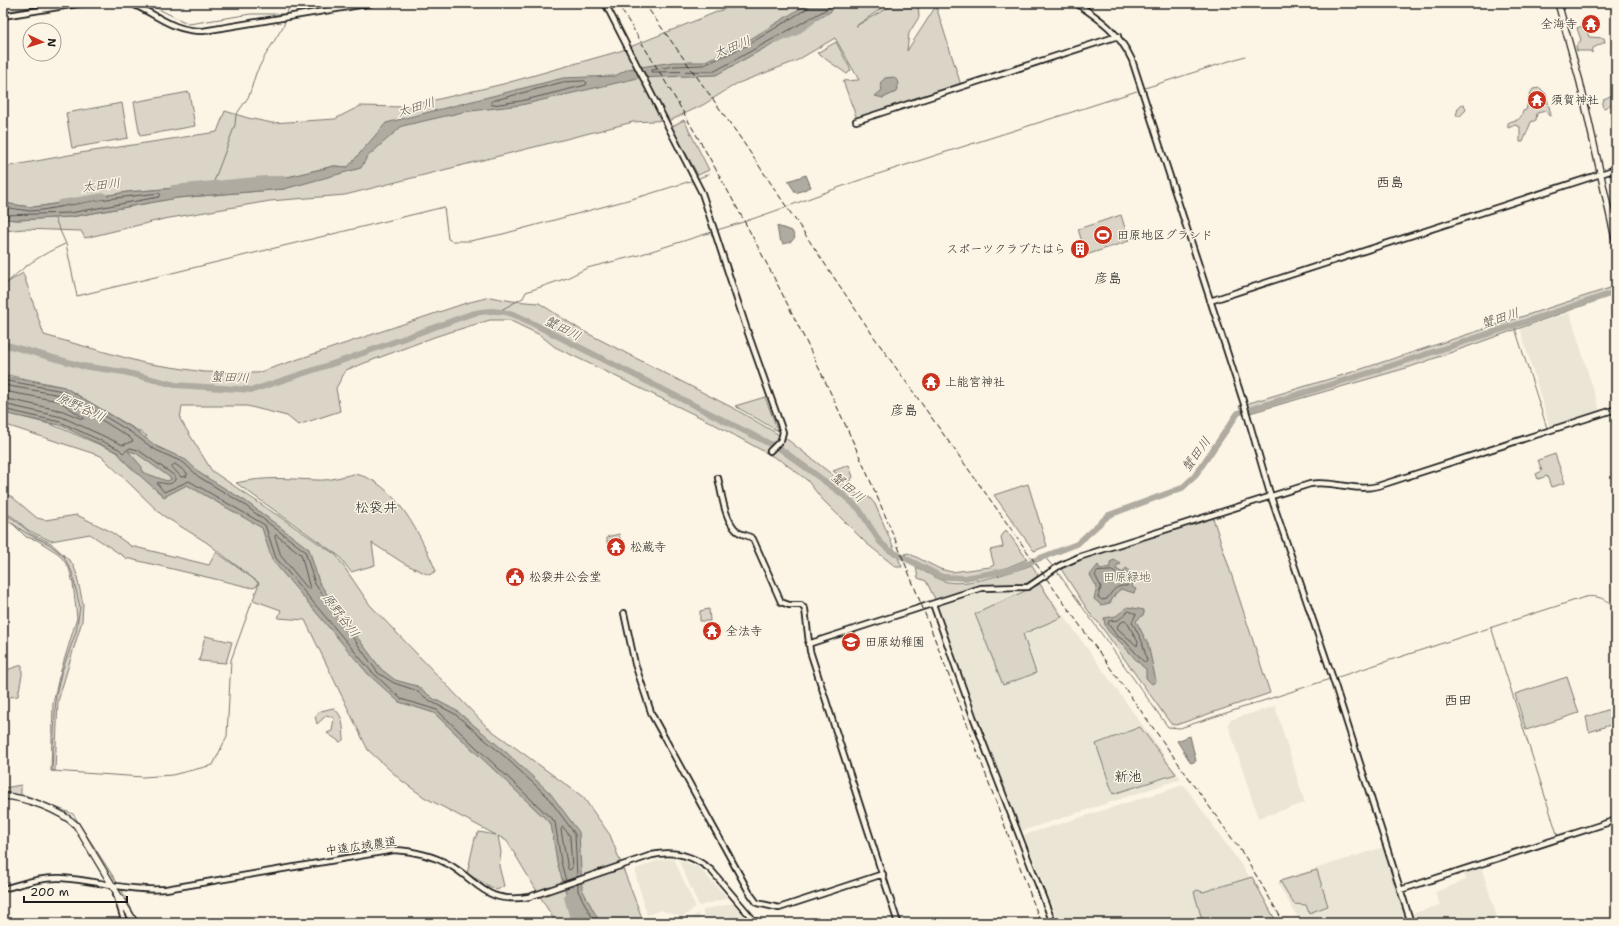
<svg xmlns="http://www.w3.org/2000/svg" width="1619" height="926" viewBox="0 0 1619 926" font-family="'Shantell Sans','Klee One',sans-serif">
	<rect width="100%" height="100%" fill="#fcf5e5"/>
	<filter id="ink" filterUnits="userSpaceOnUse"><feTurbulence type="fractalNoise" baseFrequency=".025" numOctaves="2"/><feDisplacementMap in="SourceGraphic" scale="8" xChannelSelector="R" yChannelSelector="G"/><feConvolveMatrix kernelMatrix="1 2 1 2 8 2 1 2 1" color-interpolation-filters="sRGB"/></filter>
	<g filter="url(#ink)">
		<path fill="#ebe5d6" d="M1570 313 1600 412 1550 428 1520 328Z
			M1041 584 1181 779 1022 831 1020 830 937 609 939 605 983 591 994 590 1019 592 1027 591Z
			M1275 706 1305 803 1258 818 1228 724 1230 720Z
			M1184 785 1257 887 1274 923H1059L1024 835Z
			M1384 847 1408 923H1301L1278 884 1280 880Z
			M674 859 695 906 688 914 681 917 661 910 647 915 636 876V869L659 860Z
			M679 861 686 862 694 867 696 865 728 898 699 906Z
			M1481 867 1499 923H1416L1412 914 1440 905 1435 892 1466 880 1464 873Z
			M733 903 749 923H703V910Z
			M698 913 700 923H683H684Z"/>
		<path fill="#dbd5c8" stroke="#7c7872" d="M739 3H889L856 26 896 3H918L919 17 909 33 907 51 936 6 961 85 857 119 843 81 859 80 835 38 796 61 736 84 703 105 671 120 633 122 345 195 270 201 164 219 85 238 81 231 24 229 3 231V219L18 220 71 217 177 198 284 189 348 167 334 166 275 180 127 192 42 206 30 207 3 203V163L4 167 80 153 217 132 225 111 248 118 272 123 335 119 360 106 405 107 503 84 620 51Z
			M1585 25 1589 37 1604 38 1605 42 1593 48 1592 53 1590 51H1577L1576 46 1581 40 1577 28Z
			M836 42 851 70 847 74 817 53Z
			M1540 88 1546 94 1551 115 1549 116 1546 111 1537 113 1536 120 1531 122 1523 142H1520V127L1515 125 1508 128V123C1516 118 1519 124 1523 111L1526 110 1530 94 1533 89Z
			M189 92 195 126 140 136 134 102Z
			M1612 95 1615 96 1616 102 1604 108 1602 106 1604 99Z
			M122 103 128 138 72 148 66 113Z
			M1462 104H1464L1466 110 1460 116H1456L1458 108Z
			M684 120 709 170 698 175 671 127Z
			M1121 215 1129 241 1086 255 1078 229Z
			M23 273 44 335 144 363 204 372 257 373 466 303 490 297 512 301 539 303 581 330 735 409 788 440 862 498 869 497 875 504 902 567H896L866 543 821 498 807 480 783 462 712 423 555 347 540 335 509 320H490L437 336 346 370 336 388 340 411 298 425 287 416 247 406H182L180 419 212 471 336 555 370 605 487 727 583 797 610 835 644 923H556L507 841 498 836 501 852 499 866 504 886 497 890 467 874 475 838 479 832 496 835 424 797 402 781 368 750 305 620 278 618 281 610 253 600 259 583 206 542 162 515 101 456 3 424V412L53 425 117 452 147 436 64 387 3 374V285Z
			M1616 286V294L1410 367 1243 415 1239 406 1343 375Z
			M765 397 778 431 735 406Z
			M1555 454 1565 483 1551 487 1547 476 1538 479 1536 474 1542 471 1538 460Z
			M849 465 853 477 849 482 833 471Z
			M354 474C394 479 422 538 436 571L429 575 405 564 372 543 375 565 351 572 339 556 236 483C267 476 287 479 317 480 329 481 343 476 354 474Z
			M1028 484 1047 546 1034 551 994 495Z
			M3 495 11 496 37 518 45 520 77 515 108 530 131 546 209 565 216 552 258 582 257 586 253 588 126 558 90 534 51 541 28 530 13 517 3 512Z
			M3 513 15 520 30 533 51 543 72 563 76 572 83 604 82 621 58 701 55 771H51L53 703 59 677 77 618 73 583 69 568 59 554 37 540 26 537 14 525 3 518Z
			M1212 515 1270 693 1176 725 1171 724 1098 622 1093 618 1059 566 1069 561Z
			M1006 530 1027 559C1003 570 976 580 949 576 940 575 931 570 923 566 917 563 908 560 905 554L908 553 940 569 952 572 990 567 994 565 990 550 1003 547 1001 537Z
			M619 534 621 541 607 543V537Z
			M1032 565 1038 575C1018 594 1004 583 982 589 967 592 952 598 937 603L926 581 918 578 916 567C925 572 934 577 944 581 965 588 1011 572 1032 565Z
			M1040 584 1062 617 1023 634 1036 673 1003 685 975 614Z
			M709 609 710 621H700V611Z
			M205 636 232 642 226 663 199 661Z
			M22 665V675L18 696 3 698V671Z
			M1567 677 1579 713 1526 730 1515 694Z
			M1616 707V723L1589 732 1586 717Z
			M333 708C344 715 343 728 344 739L340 742 327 733 332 731 334 718 327 715 317 724 315 716 321 711Z
			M1140 727 1176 774 1113 794 1096 744Z
			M21 785V796L5 793 4 788Z
			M1317 870 1328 906 1309 913 1306 905 1294 904 1280 881Z
			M1252 877 1277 923H1203L1194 892 1197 890 1203 892Z"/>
		<path fill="#b0aba1" stroke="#75726c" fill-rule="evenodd" d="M809 3H838L830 12 716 75 638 78 521 105 463 112 402 126 367 157 361 168 284 189 177 198 71 217 18 220 3 219V203L30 207 42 206 127 192 275 180 334 166 348 167 386 123 563 78 615 76 628 69 673 62H703L744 43Z
			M894 77 899 83 896 92 883 98 875 96 882 90 880 83 885 78Z
			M806 175 811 187 796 193 788 181Z
			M777 226 792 231 795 237 791 242 783 244 779 238Z
			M3 376 64 387 134 429 156 446 186 460 201 474 244 500 309 549 319 582 337 610 381 669 395 680 417 686 434 699 457 711 507 753 550 793 579 832 582 889 600 923H575L557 862 551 824 434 713 399 702 368 674 272 560 262 528 187 485 164 497 128 465 117 452 59 425 3 413ZM128 451 136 453 172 479 167 481 142 472V467Z
			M1114 560 1121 563 1120 565 1118 564 1116 569 1123 573 1126 568 1130 571 1127 576 1132 578 1134 577 1132 587 1136 589 1134 593 1121 589 1116 593 1110 603 1101 605 1094 599 1097 587 1090 575 1098 565 1100 569 1110 567V562Z
			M1128 607 1144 610V614L1136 621 1148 644 1156 681 1152 684 1146 678V669L1142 666C1135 659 1129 652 1123 645 1115 636 1104 632 1104 618L1116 616Z
			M1190 736 1196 761 1191 763 1177 741Z"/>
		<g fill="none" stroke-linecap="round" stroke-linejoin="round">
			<path stroke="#575551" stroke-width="1" d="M810 3 808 8 746 46 704 65 674 66 652 70 651 72 715 71 827 9 833 3
				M585 81 587 83 586 85 521 101 492 105 490 103 492 101 563 82Z
				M3 207 30 211 42 210 98 200 159 193 161 195 159 197 70 213 3 215
				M3 380 63 391 132 433 154 449 184 463 199 477 242 503 305 551 315 584 378 673 394 683 415 690 432 702 455 714 504 756 547 796 575 834 577 877
				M3 385 61 395 129 437 133 441 123 445 62 417 3 404
				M3 391 59 401 84 418 82 419 63 411 3 398
				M3 409 60 422 119 449 123 453 130 448 138 450 175 476V480C169 488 163 481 157 483L164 492 189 481 265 525 276 558 371 671 401 699 437 710 555 822 561 862 566 881
				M175 464 187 473V476L181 477 172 467Z
				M276 535 301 554 310 589H308L281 556 275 537Z
				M1112 571 1123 577 1129 583 1127 586C1116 585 1113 590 1107 599L1102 600 1098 597 1101 587 1095 575 1097 572Z
				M1129 611 1136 614 1132 622 1142 641 1147 661 1145 663 1125 641 1117 636 1108 624 1109 621 1118 620Z
				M1124 621 1127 622 1138 642 1137 646 1117 628 1118 625Z
				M563 827 570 836 572 868 570 870 568 869 561 830Z
				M578 884V891L595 923"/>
			<path stroke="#75726c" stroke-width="1" d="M146 3 189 24 251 14H286L353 3
				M3 12 58 3
				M287 13 290 3
				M1145 88 1245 56
				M697 179 709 174
				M213 184 235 125 236 115 249 96 256 73 265 56 284 25 285 18
				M55 219 66 244 77 296 444 207 448 239 452 241H470L503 234 646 195 694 180
				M717 230C770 215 820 193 872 176 960 147 1049 120 1137 91
				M3 287C23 266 39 256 65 244
				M499 311 523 298 526 292 567 278 587 268 639 255 712 232
				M1514 325 1547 428
				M3 517 26 533 49 544 63 555 72 572 80 607 76 632 61 674 56 695 52 771 143 777 172 775 213 765 227 736 231 660 252 602
				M1044 556 1054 568
				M1056 570 1168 727 1180 728 1330 679
				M1491 627 1558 837
				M1335 678 1585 597C1598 595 1606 599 1616 608
				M25 795 73 814 118 884
				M121 889 139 923"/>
			<path stroke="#b0aba1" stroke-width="6" d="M777 40 795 33 812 21
				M173 188 265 179H283
				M60 203 104 196
				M3 344 82 366 124 372 175 385 253 390 344 360 468 315C486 310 502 309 520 317L782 450 842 494 859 509 880 542 889 550 942 577 965 578 1009 570 1077 544 1109 515 1182 488 1194 477 1238 413 1372 372 1616 292
				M567 897 574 923"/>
			<g stroke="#1c1c1c" stroke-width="8">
				<path id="minor" d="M130 3C157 14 171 31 203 31L372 3
					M605 3 702 193 748 333 783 432 781 440 770 451
					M1076 3C1101 20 1118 31 1132 60L1244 404 1271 497 1332 676 1411 923
					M3 16 83 3
					M856 121 1118 36
					M1210 301 1616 169
					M718 478C722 494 724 519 737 531 741 535 749 535 753 539L781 602 789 605H801L805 609 810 651 898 923
					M933 604 974 719 1053 923
					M624 613 635 664 652 715 749 892 757 903 779 908 883 874
					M808 644 981 588 1028 587 1059 566 1079 557 1310 484C1333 480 1355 492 1378 486L1616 409
					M3 889C22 884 41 877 61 878 96 880 130 892 166 889L394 850C414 851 432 855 450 865 481 884 486 904 529 897L652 855C674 850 694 856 711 870L756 923
					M1400 890 1616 820
					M116 894 125 923"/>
			</g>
			<g stroke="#1c1c1c" stroke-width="8">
				<path id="major" d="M1558 3 1580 82 1616 243
					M3 796C25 797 60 810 76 825L135 923"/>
			</g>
			<use href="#minor" stroke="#fcf5e5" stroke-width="4.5"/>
			<use href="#major" stroke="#fcf5e5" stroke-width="5.5"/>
			<path stroke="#1c1c1c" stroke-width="1" stroke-dasharray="6 3" stroke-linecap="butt" d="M617 3C711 152 795 309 866 471 931 619 984 772 1041 923
				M644 3 737 133 874 337 1246 858 1284 923"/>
		</g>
	</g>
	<defs>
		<g id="temple-disc" transform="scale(1)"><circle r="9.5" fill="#c8321e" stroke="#fcf5e5"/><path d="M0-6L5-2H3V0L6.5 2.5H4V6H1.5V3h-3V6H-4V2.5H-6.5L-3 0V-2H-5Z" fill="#fff"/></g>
		<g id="stadium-disc" transform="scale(1)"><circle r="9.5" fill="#c8321e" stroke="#fcf5e5"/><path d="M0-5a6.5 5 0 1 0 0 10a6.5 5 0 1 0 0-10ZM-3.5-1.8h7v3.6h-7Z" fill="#fff"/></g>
		<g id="building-disc" transform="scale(1)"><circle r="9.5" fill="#c8321e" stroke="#fcf5e5"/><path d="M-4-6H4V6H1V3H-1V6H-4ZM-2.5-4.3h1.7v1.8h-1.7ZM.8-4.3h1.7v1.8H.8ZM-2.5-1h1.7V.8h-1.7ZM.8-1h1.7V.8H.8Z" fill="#fff"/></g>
		<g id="civic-disc" transform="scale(1)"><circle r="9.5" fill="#c8321e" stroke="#fcf5e5"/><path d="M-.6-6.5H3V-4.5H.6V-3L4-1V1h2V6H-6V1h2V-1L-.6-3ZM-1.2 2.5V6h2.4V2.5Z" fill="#fff"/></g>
		<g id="school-disc" transform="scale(1)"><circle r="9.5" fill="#c8321e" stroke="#fcf5e5"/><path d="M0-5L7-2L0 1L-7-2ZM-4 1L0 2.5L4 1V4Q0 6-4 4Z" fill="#fff"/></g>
	</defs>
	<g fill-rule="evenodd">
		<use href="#temple-disc" x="1591" y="24"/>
		<use href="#temple-disc" x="1537" y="100"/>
		<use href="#stadium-disc" x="1103" y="235"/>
		<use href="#building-disc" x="1080" y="249"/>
		<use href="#temple-disc" x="931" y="382"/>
		<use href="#temple-disc" x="616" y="547"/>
		<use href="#civic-disc" x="515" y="577"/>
		<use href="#temple-disc" x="712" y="631"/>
		<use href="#school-disc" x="851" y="642"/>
	</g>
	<g text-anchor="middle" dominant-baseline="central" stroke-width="3" stroke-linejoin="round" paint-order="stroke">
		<g font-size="12" fill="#1c1c1c" stroke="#fcf5e5" text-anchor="start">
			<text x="1577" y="24" text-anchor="end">全海寺</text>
			<text x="1551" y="100">須賀神社</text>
			<text x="1117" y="235">田原地区グランド</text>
			<text x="1066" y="249" text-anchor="end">スポーツクラブたはら</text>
			<text x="945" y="382">上能宮神社</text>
			<text x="630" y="547">松蔵寺</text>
			<text x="529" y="577">松袋井公会堂</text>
			<text x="726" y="631">全法寺</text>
			<text x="865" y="642">田原幼稚園</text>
		</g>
		<g font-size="12" fill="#555450" stroke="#fcf5e5">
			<text x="1127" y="577">田原緑地</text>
		</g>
		<g font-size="12" fill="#1c1c1c" stroke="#fcf5e5">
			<text transform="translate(361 846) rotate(-8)">中遠広域農道</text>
		</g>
		<g font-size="13" font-style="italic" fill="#575551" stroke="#fcf5e5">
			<text transform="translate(732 47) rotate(-22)">太田川</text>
			<text transform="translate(416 107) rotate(-16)">太田川</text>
			<text transform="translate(101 185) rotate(-7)">太田川</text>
			<text transform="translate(1500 318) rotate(-18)">蟹田川</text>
			<text transform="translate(563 328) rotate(27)">蟹田川</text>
			<text transform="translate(230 377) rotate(3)">蟹田川</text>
			<text transform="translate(81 407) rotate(25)">原野谷川</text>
			<text transform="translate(1196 454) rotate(-54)">蟹田川</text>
			<text transform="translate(848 487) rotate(40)">蟹田川</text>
			<text transform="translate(341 615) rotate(53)">原野谷川</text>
		</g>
		<g font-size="14" fill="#1c1c1c" stroke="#fcf5e5">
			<text x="1390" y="182">西島</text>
			<text x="1108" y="278">彦島</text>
			<text x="904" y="410">彦島</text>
			<text x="376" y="507">松袋井</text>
			<text x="1458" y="700">西田</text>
			<text x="1128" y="776">新池</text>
		</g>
	</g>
	<rect width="1619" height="926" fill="none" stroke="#fcf5e5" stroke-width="16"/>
	<rect x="8" y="8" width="1603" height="910" fill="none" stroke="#1c1c1c" stroke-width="1.5" filter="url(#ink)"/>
	<g transform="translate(42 42) rotate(94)"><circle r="19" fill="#fcf5e5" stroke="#a29e95"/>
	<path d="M0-3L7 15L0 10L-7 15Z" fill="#c8321e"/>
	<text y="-6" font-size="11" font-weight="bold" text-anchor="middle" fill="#1c1c1c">N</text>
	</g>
	<path d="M24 896v6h103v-6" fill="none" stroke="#1c1c1c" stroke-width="2"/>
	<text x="30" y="896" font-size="12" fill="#1c1c1c" stroke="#fcf5e5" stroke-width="3" paint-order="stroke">200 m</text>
</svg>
